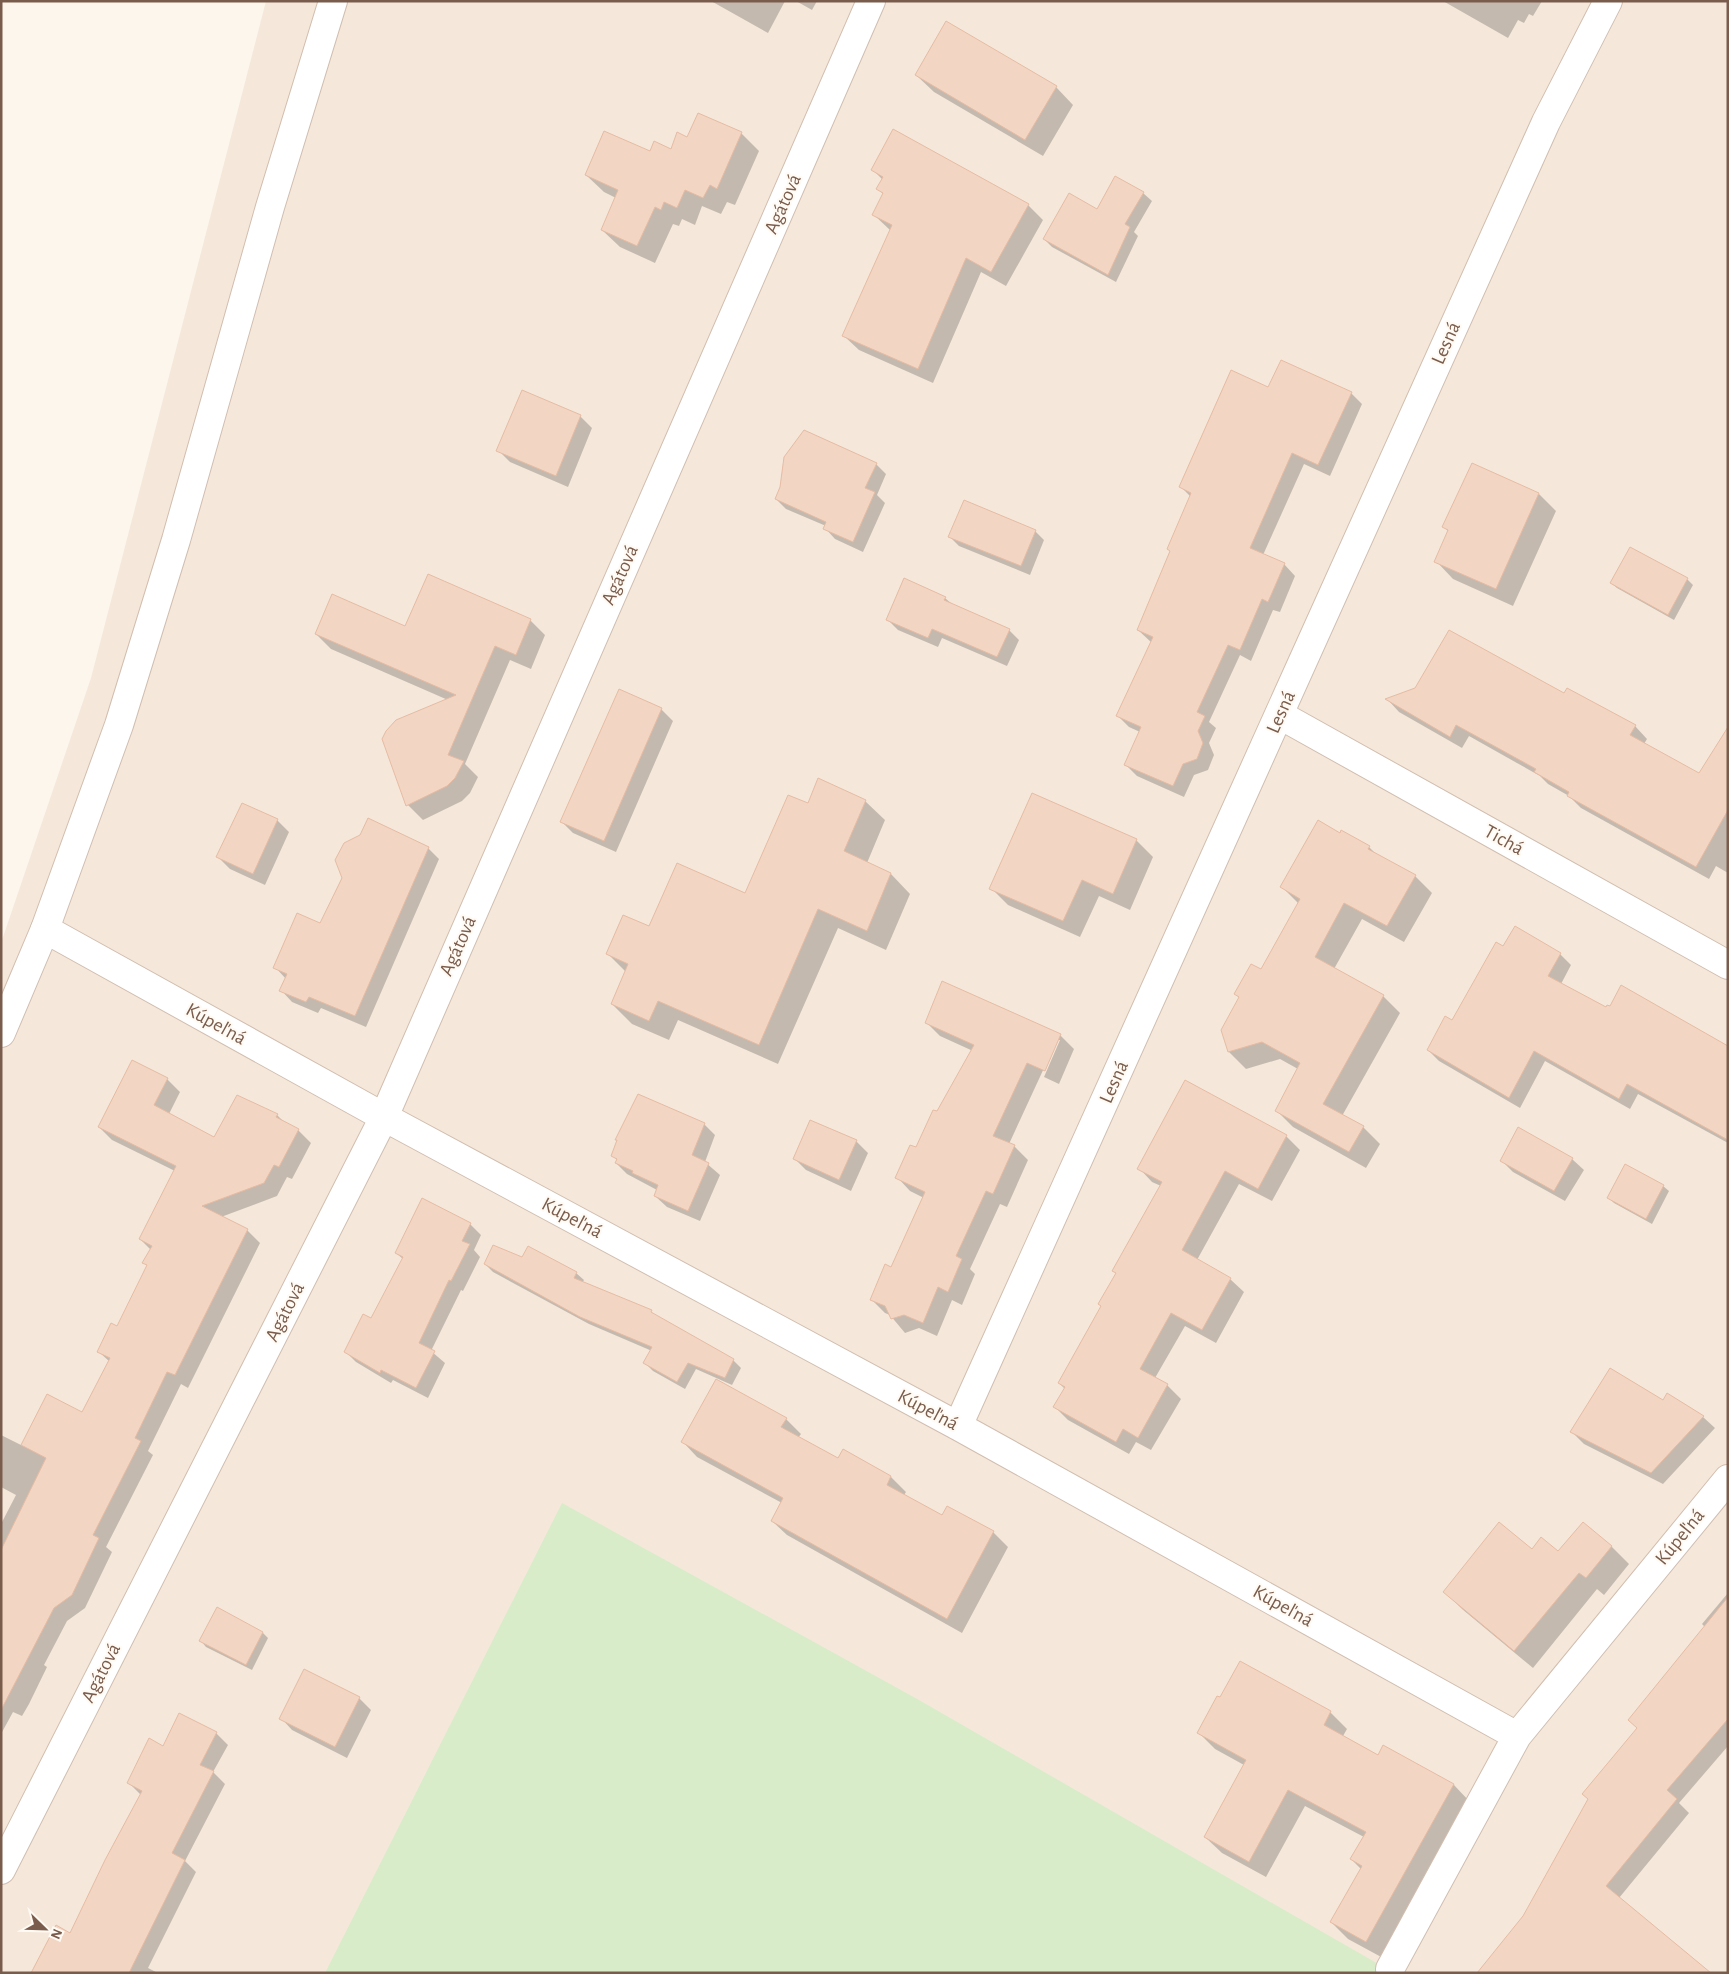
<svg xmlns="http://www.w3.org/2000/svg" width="1729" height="1974" viewBox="0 0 1729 1974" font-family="'Alegreya Sans',sans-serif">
	<rect width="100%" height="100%" fill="#fdf6ec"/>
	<path fill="#f5e8da" d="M266 1H1728V1973H1V943L91 678Z"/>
	<path fill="#d8ecc9" d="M562 1503 919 1700 1394 1973H325Z"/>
	<path fill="#0003" d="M711 1H785L768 33Z
		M796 1H817L812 10Z
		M1443 1H1542L1533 16 1529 14 1524 23 1518 20 1508 38Z
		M916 75 1056 87 1073 105 1043 156 934 92Z
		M741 133 759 151 735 205 727 202 721 214 702 206 695 225 682 219 679 226 673 224 655 263 620 247 602 230 616 198 604 192 586 175 650 153 671 151 688 139Z
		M873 170 1028 205 1043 220 1006 286 981 272 933 383 859 350 844 336 891 231 873 214 884 195 878 189 883 180Z
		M1143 193 1152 201 1134 232 1138 236 1116 282 1052 247 1044 239 1098 211Z
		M1269 389 1351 393 1362 404 1330 476 1304 464 1263 555 1284 564 1295 576 1280 612 1273 610 1251 661 1240 655 1209 722 1216 728 1209 743 1214 755 1208 770 1194 775 1184 797 1137 776 1125 764 1140 732 1129 727 1118 716 1152 643 1138 630 1171 551 1191 497 1181 487Z
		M580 416 592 428 568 487 510 462 498 450Z
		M876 464 886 474 877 495 885 503 863 552 835 539 825 528 826 526 786 509 776 499Z
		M1539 494 1556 511 1513 606 1453 579 1436 561 1449 532 1444 527Z
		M1035 531 1044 540 1030 575 959 546 950 537Z
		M1687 579 1693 585 1674 620 1617 588 1611 583Z
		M945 598 953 605 1009 630 1019 640 1007 666 942 638 938 647 898 630 888 620Z
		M530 620 545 635 531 669 510 660 465 764 478 777 470 793 462 801 423 820 408 805 448 700 331 649 316 634Z
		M1565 695 1635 726 1647 739 1644 744 1700 775 1728 770V873L1716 866 1709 879 1581 808 1569 796 1548 784 1540 776 1469 736 1462 748 1399 712 1388 700Z
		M661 709 673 721 616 852 573 833 562 822Z
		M865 801 885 820 867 863 891 874 910 894 886 950 838 928 778 1064 678 1020 669 1040 632 1024 612 1004 626 972 608 954 649 927 746 895 809 805Z
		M277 820 289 832 265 885 230 869 218 857Z
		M1341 835 1369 847 1378 856 1415 876 1432 893 1404 942 1362 919 1334 969 1383 996 1400 1013 1342 1116 1363 1127 1380 1144 1366 1168 1293 1127 1276 1110 1298 1069 1280 1059 1246 1069 1229 1052 1240 999 1236 994 1261 971 1299 904 1282 887Z
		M361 836 428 848 439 859 366 1027 321 1008 318 1013 292 1002 281 990 286 979 275 967 321 924Z
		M1136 840 1153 857 1130 910 1099 896 1080 937 1008 905 991 888Z
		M1504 948 1560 954 1571 965 1561 984 1607 1009 1728 1046V1143L1638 1094 1630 1109 1545 1061 1520 1108 1439 1061 1428 1050 1452 1022Z
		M943 983 1060 1035 1074 1049 1059 1084 1044 1077 1060 1040H1057L1009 1144 1014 1146 1028 1160 1007 1207 1000 1204 970 1269 975 1274 962 1305 952 1300 937 1336 919 1328 905 1333 890 1315 885 1313 871 1299 892 1268 924 1198 910 1191 897 1177 916 1149 973 1051 940 1036 926 1022Z
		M167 1079 180 1092 169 1114 214 1138 238 1097 277 1115 285 1123 298 1130 311 1143 292 1179 287 1177 277 1196 221 1217 247 1230 260 1243 188 1388 181 1384 148 1451 153 1455 106 1547 112 1552 85 1608 67 1621 44 1665 47 1667 29 1704 22 1716 13 1712 1 1734V1524L16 1495 1 1487V1435L23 1446 83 1413 110 1362 99 1352 118 1327 148 1266 144 1262 151 1250 140 1239 175 1171 112 1140 99 1127Z
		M1185 1082 1286 1136 1300 1150 1272 1201 1239 1184 1197 1260 1230 1279 1244 1292 1216 1343 1185 1326 1155 1378 1167 1385 1181 1399 1151 1450 1136 1442 1129 1454 1068 1420 1055 1407 1065 1389 1059 1383 1102 1307 1117 1274 1161 1186 1152 1182 1139 1168Z
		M704 1124 715 1135 705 1162 720 1175 700 1221 667 1207 655 1196 657 1190 627 1174 616 1163 617 1160 613 1156Z
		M856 1141 868 1153 851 1191 806 1170 794 1158Z
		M1572 1159 1584 1170 1565 1201 1513 1172 1501 1160Z
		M1663 1186 1669 1191 1652 1224 1614 1203 1609 1198Z
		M470 1224 481 1235 474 1250 480 1257 463 1291 461 1290 431 1351 445 1363 428 1398 393 1380 391 1383 356 1362 345 1351 371 1320 403 1259 396 1253Z
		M523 1258 576 1273 584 1280 582 1283 651 1312 657 1317 733 1360 741 1368 732 1385 696 1369 685 1389 653 1371 645 1363 652 1351 589 1324 493 1272 485 1264Z
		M1664 1401 1703 1417 1715 1428 1663 1484 1584 1444 1572 1432Z
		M786 1419 801 1434 798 1438 838 1459 843 1451 891 1477 906 1492 904 1495 942 1517 993 1532 1008 1547 962 1633 787 1535 772 1521 782 1503 697 1457 683 1442Z
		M1583 1523 1612 1547 1629 1564 1604 1595 1597 1589 1533 1668 1462 1609 1445 1592 1532 1551 1558 1553Z
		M1728 1593V1746L1679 1803 1689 1813 1619 1898 1524 1917 1638 1728 1705 1627 1702 1624Z
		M263 1633 268 1638 252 1670 206 1647 201 1641Z
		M359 1698 371 1710 347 1758 292 1730 281 1718Z
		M1330 1712 1347 1729 1343 1736 1378 1756 1384 1747 1454 1785 1470 1802 1383 1958 1348 1939 1331 1922 1361 1869 1351 1859 1364 1837 1305 1806 1266 1877 1222 1853 1205 1837 1244 1765 1215 1749 1199 1733Z
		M216 1733 228 1745 213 1772 225 1784 185 1861 196 1872 148 1968 158 1973H33L71 1934 141 1795 129 1783 163 1748Z"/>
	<path fill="#f3d5c3" stroke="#e6bba3" d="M946 21 1057 86 1025 140 915 75Z
		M698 113 742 132 717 189 710 185 703 198 685 190 677 208 664 202 661 210 655 207 637 246 601 230 618 190 585 175 604 131 650 151 654 141 671 149 677 132 687 137Z
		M893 129 1029 204 991 272 966 258 918 369 842 336 892 225 872 215 883 193 876 189 883 177 871 170Z
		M1115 176 1144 192 1125 224 1130 227 1108 275 1043 239 1069 193 1097 209Z
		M1281 360 1352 392 1318 465 1292 453 1250 548 1285 563 1268 602 1262 599 1240 650 1228 645 1197 712 1205 716 1198 731 1203 743 1197 759 1183 764 1173 786 1124 765 1141 727 1116 716 1153 637 1137 630 1170 551 1167 549 1191 493 1179 487 1231 370 1268 387Z
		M522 390 581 415 556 476 496 451Z
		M804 430 877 463 865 488 875 492 853 542 823 529 826 522 775 499 780 487 784 457Z
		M1472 463 1539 493 1496 589 1434 562 1448 530 1442 527Z
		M964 500 1036 530 1021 566 948 537Z
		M1630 547 1688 578 1668 615 1610 583Z
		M428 574 531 619 516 655 495 646 448 755 464 761 455 778 447 786 406 806 382 739 386 731 396 720 456 695 315 634 332 594 405 626Z
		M904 578 946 597 944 600 1010 629 997 657 932 629 928 638 886 620Z
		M1449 630 1564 693 1567 688 1636 725 1630 735 1699 773 1728 727V810L1696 867 1567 796 1569 792 1534 772 1536 769 1456 725 1450 737 1385 699 1415 688Z
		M619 689 662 708 604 841 560 822Z
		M818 778 866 800 844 851 891 873 867 931 818 909 759 1045 658 1001 649 1021 611 1004 628 964 606 954 623 915 649 926 677 863 745 893 788 795 808 803Z
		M1032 793 1137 839 1113 894 1082 880 1063 921 989 889Z
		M242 803 278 819 253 874 216 857Z
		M368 818 429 847 355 1016 309 997 306 1002 279 991 287 974 273 968 297 913 320 923 342 878 335 860 344 843 360 835Z
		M1318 820 1340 833 1341 830 1370 846 1368 849 1416 875 1387 926 1344 903 1315 957 1384 995 1323 1104 1364 1126 1349 1152 1275 1111 1300 1063 1262 1042 1228 1052 1221 1030 1239 997 1234 994 1251 964 1261 969 1300 899 1280 887Z
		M1515 926 1561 953 1548 976 1606 1007 1607 1005 1610 1006 1621 985 1728 1046V1140L1627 1084 1619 1099 1534 1051 1509 1098 1427 1050 1445 1016 1452 1020 1496 942 1503 946Z
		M942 981 1061 1034 1045 1071 1027 1063 993 1136 1015 1145 993 1194 986 1191 956 1256 962 1259 948 1292 938 1287 923 1323 904 1315 891 1319 885 1306 870 1300 885 1264 891 1267 925 1192 895 1178 910 1145 916 1147 933 1110 937 1111 974 1045 925 1023Z
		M132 1060 168 1078 154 1105 214 1137 237 1095 278 1114 276 1117 299 1129 279 1167 274 1165 264 1183 202 1206 248 1229 175 1375 167 1372 135 1438 141 1441 93 1535 99 1538 72 1595 54 1608 1 1710V1550L46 1458 21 1445 47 1394 82 1412 110 1358 97 1352 111 1323 117 1326 147 1265 142 1263 152 1246 139 1239 176 1166 98 1127Z
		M1185 1080 1287 1135 1258 1189 1225 1171 1182 1250 1231 1278 1202 1330 1171 1313 1140 1369 1168 1384 1138 1438 1123 1429 1116 1442 1053 1407 1065 1387 1058 1383 1101 1306 1098 1304 1116 1273 1112 1271 1162 1182 1137 1169Z
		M638 1094 705 1123 692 1155 709 1163 688 1211 654 1196 658 1185 632 1173 633 1171 615 1163 617 1159 611 1156 617 1140H615Z
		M810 1120 857 1140 839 1180 793 1159Z
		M1518 1127 1573 1158 1554 1191 1500 1161Z
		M1625 1164 1664 1185 1646 1219 1607 1198Z
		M422 1198 471 1223 462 1241 470 1244 451 1281 449 1280 419 1343 435 1351 416 1388 381 1370 380 1373 344 1352 363 1314 371 1318 403 1257 395 1253Z
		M493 1245 522 1257 528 1246 577 1272 574 1278 652 1310 651 1312 734 1359 725 1378 688 1363 677 1382 643 1363 652 1347 580 1317 484 1264Z
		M1610 1368 1663 1400 1667 1393 1704 1416 1651 1473 1570 1432Z
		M716 1379 787 1418 781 1427 838 1458 843 1449 891 1476 887 1485 942 1515 947 1506 994 1531 947 1619 771 1521 783 1498 681 1442Z
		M1499 1522 1532 1549 1541 1537 1558 1551 1583 1522 1612 1546 1586 1578 1579 1573 1514 1651 1443 1592Z
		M1728 1597V1719L1667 1790 1677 1799 1606 1886 1711 1973H1477L1523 1916 1588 1799 1582 1794 1637 1728 1628 1720Z
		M217 1607 263 1632 246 1665 199 1641Z
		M1240 1661 1331 1711 1324 1725 1378 1755 1383 1745 1454 1784 1366 1942 1330 1922 1362 1866 1350 1859 1366 1832 1288 1790 1249 1862 1204 1837 1246 1760 1197 1733 1217 1696 1220 1697Z
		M304 1669 360 1697 335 1747 279 1719Z
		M179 1713 217 1732 200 1765 214 1771 172 1853 185 1860 129 1973H31L56 1925 70 1933 105 1860 142 1791 127 1783 149 1738 163 1746Z"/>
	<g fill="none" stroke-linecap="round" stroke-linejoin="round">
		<g stroke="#d1beb0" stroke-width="30">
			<path id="minor" d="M1280 715 1728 965
				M45 929 384 1117 958 1426 1517 1736 1728 1479
				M958 1426 1546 122 1608 1
				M1 1870 384 1117 871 1
				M1390 1969 1517 1736"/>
		</g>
		<g stroke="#d1beb0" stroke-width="30">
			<path id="tertiary" d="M1 1033 45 929 119 725 176 540 270 207 333 1"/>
		</g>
		<use href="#minor" stroke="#fff" stroke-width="28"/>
		<use href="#tertiary" stroke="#fff" stroke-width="28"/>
	</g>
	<g text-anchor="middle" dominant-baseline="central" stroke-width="4" stroke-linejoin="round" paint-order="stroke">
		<g font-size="20" fill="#7a5c4d" stroke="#fffaf3">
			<text transform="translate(783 204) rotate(-66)">Agátová</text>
			<text transform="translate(1446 343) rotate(-66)">Lesná</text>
			<text transform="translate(620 575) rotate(-66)">Agátová</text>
			<text transform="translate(1281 712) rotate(-66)">Lesná</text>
			<text transform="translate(1504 840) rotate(29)">Tichá</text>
			<text transform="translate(458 946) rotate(-66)">Agátová</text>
			<text transform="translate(216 1024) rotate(29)">Kúpeľná</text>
			<text transform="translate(1114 1082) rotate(-66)">Lesná</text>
			<text transform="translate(572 1218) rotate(28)">Kúpeľná</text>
			<text transform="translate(285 1312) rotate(-63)">Agátová</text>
			<text transform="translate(928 1410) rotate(28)">Kúpeľná</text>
			<text transform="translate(1680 1537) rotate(-51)">Kúpeľná</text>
			<text transform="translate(1283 1606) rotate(29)">Kúpeľná</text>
			<text transform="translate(101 1673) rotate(-63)">Agátová</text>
		</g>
	</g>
	<rect width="1729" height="1974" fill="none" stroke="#7a5c4d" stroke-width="5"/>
	<g transform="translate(45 1929) rotate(113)" stroke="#fffaf3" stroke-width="4" paint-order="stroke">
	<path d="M0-4L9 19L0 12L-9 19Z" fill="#7a5c4d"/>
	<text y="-8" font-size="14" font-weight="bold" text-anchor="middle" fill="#7a5c4d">N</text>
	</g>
</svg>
